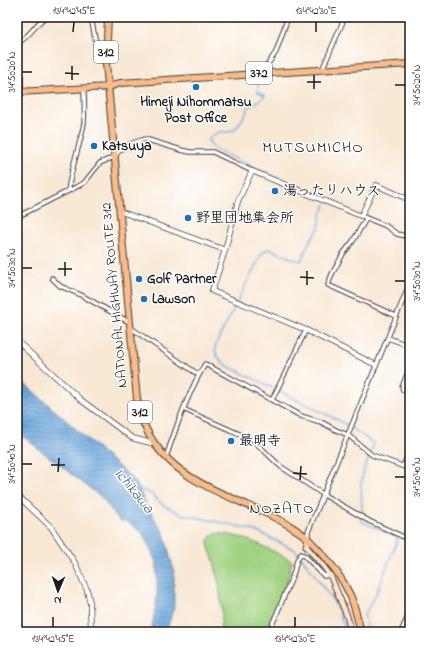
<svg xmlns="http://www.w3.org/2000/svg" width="427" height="649" viewBox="0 0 427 649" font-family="'Indie Flower','Klee One',sans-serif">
	<defs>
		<pattern id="water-rules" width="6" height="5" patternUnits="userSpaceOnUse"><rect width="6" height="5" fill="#69a5da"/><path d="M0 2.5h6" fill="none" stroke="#5686b0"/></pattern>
	</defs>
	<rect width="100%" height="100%" fill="#fff"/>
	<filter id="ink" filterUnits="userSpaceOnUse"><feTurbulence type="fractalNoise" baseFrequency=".025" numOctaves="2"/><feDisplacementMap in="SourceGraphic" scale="8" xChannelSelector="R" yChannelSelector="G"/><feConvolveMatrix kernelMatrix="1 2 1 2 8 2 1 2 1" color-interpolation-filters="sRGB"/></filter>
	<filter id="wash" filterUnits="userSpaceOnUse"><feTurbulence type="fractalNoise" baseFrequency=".012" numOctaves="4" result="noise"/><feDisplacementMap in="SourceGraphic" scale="16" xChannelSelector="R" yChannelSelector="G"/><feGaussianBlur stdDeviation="0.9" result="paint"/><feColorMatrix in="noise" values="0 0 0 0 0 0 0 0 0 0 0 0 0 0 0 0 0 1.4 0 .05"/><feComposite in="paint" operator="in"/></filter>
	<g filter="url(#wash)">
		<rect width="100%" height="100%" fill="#f8e8d4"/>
		<path fill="#a0d281" stroke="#5e774e" d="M217 533C243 535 269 548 292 561L288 578 280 600 273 614 265 632H220L222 614 219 584 214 561 209 548 208 541 211 536Z"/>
		<path fill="url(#water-rules)" stroke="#42607b" d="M17 377 135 481 146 505 164 533 174 571V608L166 632H151L157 597V564L144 535 128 522 119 520 101 497 17 432Z"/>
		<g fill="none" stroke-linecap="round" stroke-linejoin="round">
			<path stroke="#69a5da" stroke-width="1.5" d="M259 76 258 92 265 96 251 106 250 105C246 112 239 128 232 131 227 133 223 131 219 132 215 133 211 137 208 140L210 143 216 150 287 183
				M326 204 321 214 319 228 309 242 301 261 291 258 269 249 266 250 261 255 216 344C213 354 219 359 226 365L338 420 349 426 374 444 364 470 361 485 362 508 361 521 397 537V541L376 594 364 615 369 632
				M136 488 150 493 163 505 181 514 238 526 258 532 295 550 303 559 334 602 340 614 345 630 344 632"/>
		</g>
	</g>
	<g filter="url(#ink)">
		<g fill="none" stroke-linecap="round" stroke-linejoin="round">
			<g stroke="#3d3b38" stroke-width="5.5">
				<path id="minor" d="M91 17 99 59 106 63
					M17 35 21 72V92
					M18 43C29 37 35 25 45 17
					M322 70 345 17
					M262 73 276 52 288 17
					M68 191C71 168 80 146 84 123 85 112 84 100 84 88
					M17 217 84 183 100 163 114 157 120 150 130 144 145 139 181 150 190 152H213L252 171
					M364 217 386 226 397 234 410 237
					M366 219 353 241 343 254 332 274 328 285 396 316
					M52 278 60 286 81 295 129 322
					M131 328 199 375
					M388 338 410 346
					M410 367 402 387 403 390 410 394
					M272 400 306 330
					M410 405 409 412 410 416
					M183 409 253 440 280 466 324 495 369 521 410 540
					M166 457C177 425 188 393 205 364L301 416 321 422 336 430 348 435 372 455 410 469
					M403 466 410 451
					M308 538V532L410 283
					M17 628 18 632
					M269 632 293 575 297 560 301 554 305 556 324 576 330 575
					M401 632 410 612"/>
			</g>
			<g stroke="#3d3b38" stroke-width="6">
				<path id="tertiary" d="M119 211 225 250
					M17 341 81 400 132 438 155 444
					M376 365 306 330 212 291 225 250 238 201 252 171 361 216 376 185 410 200
					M17 495 51 527 75 563 87 590 90 603 91 632"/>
			</g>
			<g stroke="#3d3b38" stroke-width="7">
				<path id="secondary" d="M308 539 306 546 323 566 330 575 347 616 351 632"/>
			</g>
			<g stroke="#3d3b38" stroke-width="8">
				<path id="trunk" d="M108 17 106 63 137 399C139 407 140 415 143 422 170 490 248 496 301 533 306 536 310 541 314 545 330 561 342 577 351 597 355 608 358 620 361 632
					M17 92 109 87 120 83 410 64"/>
			</g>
			<use href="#minor" stroke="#fff" stroke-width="3.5"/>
			<use href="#tertiary" stroke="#fff" stroke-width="4.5"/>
			<use href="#secondary" stroke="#fde4d0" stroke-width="5"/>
			<use href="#trunk" stroke="#f9bc8a" stroke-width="6"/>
		</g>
	</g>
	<path fill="none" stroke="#1c1c1c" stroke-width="1.5" d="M73 32 74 22M316 32V22M22 72H32M65 73 79 74M72 80V66M307 82H321M395 85H405M314 89V75M22 268H32M58 269H72M65 276V262M300 277 314 278M395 281H405M307 285V271M22 464H32M51 465H65M58 472 59 458M293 473 307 474M395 477H405M300 480 301 466M53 627V617M295 627V617"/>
	<g fill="#1f6fb2" stroke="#fff" stroke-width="1.5">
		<circle cx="196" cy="87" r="4"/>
		<circle cx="94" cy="146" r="4"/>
		<circle cx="275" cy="191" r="4"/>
		<circle cx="188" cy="218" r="4"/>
		<circle cx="139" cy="279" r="4"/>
		<circle cx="144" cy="299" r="4"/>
		<circle cx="231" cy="441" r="4"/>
	</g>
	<g text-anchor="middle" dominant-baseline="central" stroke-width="3" stroke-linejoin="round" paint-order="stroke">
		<g fill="#fff" stroke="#606060" stroke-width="1">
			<rect x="94" y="41" width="24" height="22" rx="3"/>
			<rect x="246" y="62" width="26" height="22" rx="3"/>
			<rect x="128" y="401" width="24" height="22" rx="3"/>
		</g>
		<g font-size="13" font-weight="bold" fill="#1c1c1c">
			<text x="106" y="52">312</text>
			<text x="259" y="73">372</text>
			<text x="140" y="412">312</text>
		</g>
		<g font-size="14" font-weight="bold" fill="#1c1c1c" stroke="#fff" text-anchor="start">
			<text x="196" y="102" text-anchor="middle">Himeji Nihommatsu<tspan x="196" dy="16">Post Office</tspan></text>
			<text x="102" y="146">Katsuya</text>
			<text x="283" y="191">湯ったりハウス</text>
			<text x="196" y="218">野里団地集会所</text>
			<text x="147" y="279">Golf Partner</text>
			<text x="152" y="299">Lawson</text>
			<text x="239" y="441">最明寺</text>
		</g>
		<g font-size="14" fill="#1c1c1c" stroke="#fff">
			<text transform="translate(115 295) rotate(-95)">NATIONAL HIGHWAY ROUTE 312</text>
		</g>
		<g font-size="15" font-style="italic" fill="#42607b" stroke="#fff">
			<text transform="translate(134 491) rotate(51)">Ichikawa</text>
		</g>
		<g font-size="16" letter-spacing="1" fill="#1c1c1c" stroke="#fff">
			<text x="313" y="148">MUTSUMICHO</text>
			<text x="282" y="509">NOZATO</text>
		</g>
	</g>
	<rect width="427" height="649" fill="none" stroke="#fff" stroke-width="44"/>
	<g transform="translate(58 591) rotate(182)" stroke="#ffffff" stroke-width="3" paint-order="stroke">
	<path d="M0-3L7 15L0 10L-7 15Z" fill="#1c1c1c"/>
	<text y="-6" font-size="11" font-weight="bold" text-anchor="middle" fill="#1c1c1c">N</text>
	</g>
	<rect x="22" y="22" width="383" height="605" fill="none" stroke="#1c1c1c" stroke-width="1.5"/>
	<g font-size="10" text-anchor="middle" fill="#1c1c1c">
		<text x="74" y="14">134°42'45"E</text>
		<text x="316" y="14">134°42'30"E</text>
		<text transform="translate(11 72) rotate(-90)" y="4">34°50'20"N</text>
		<text transform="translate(416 85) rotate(-90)" y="4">34°50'20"N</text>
		<text transform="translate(11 268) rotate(-90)" y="4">34°50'30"N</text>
		<text transform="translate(416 281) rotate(-90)" y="4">34°50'30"N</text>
		<text transform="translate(11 464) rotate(-90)" y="4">34°50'40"N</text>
		<text transform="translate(416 477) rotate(-90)" y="4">34°50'40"N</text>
		<text x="53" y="642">134°42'45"E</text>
		<text x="295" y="642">134°42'30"E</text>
	</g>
</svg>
